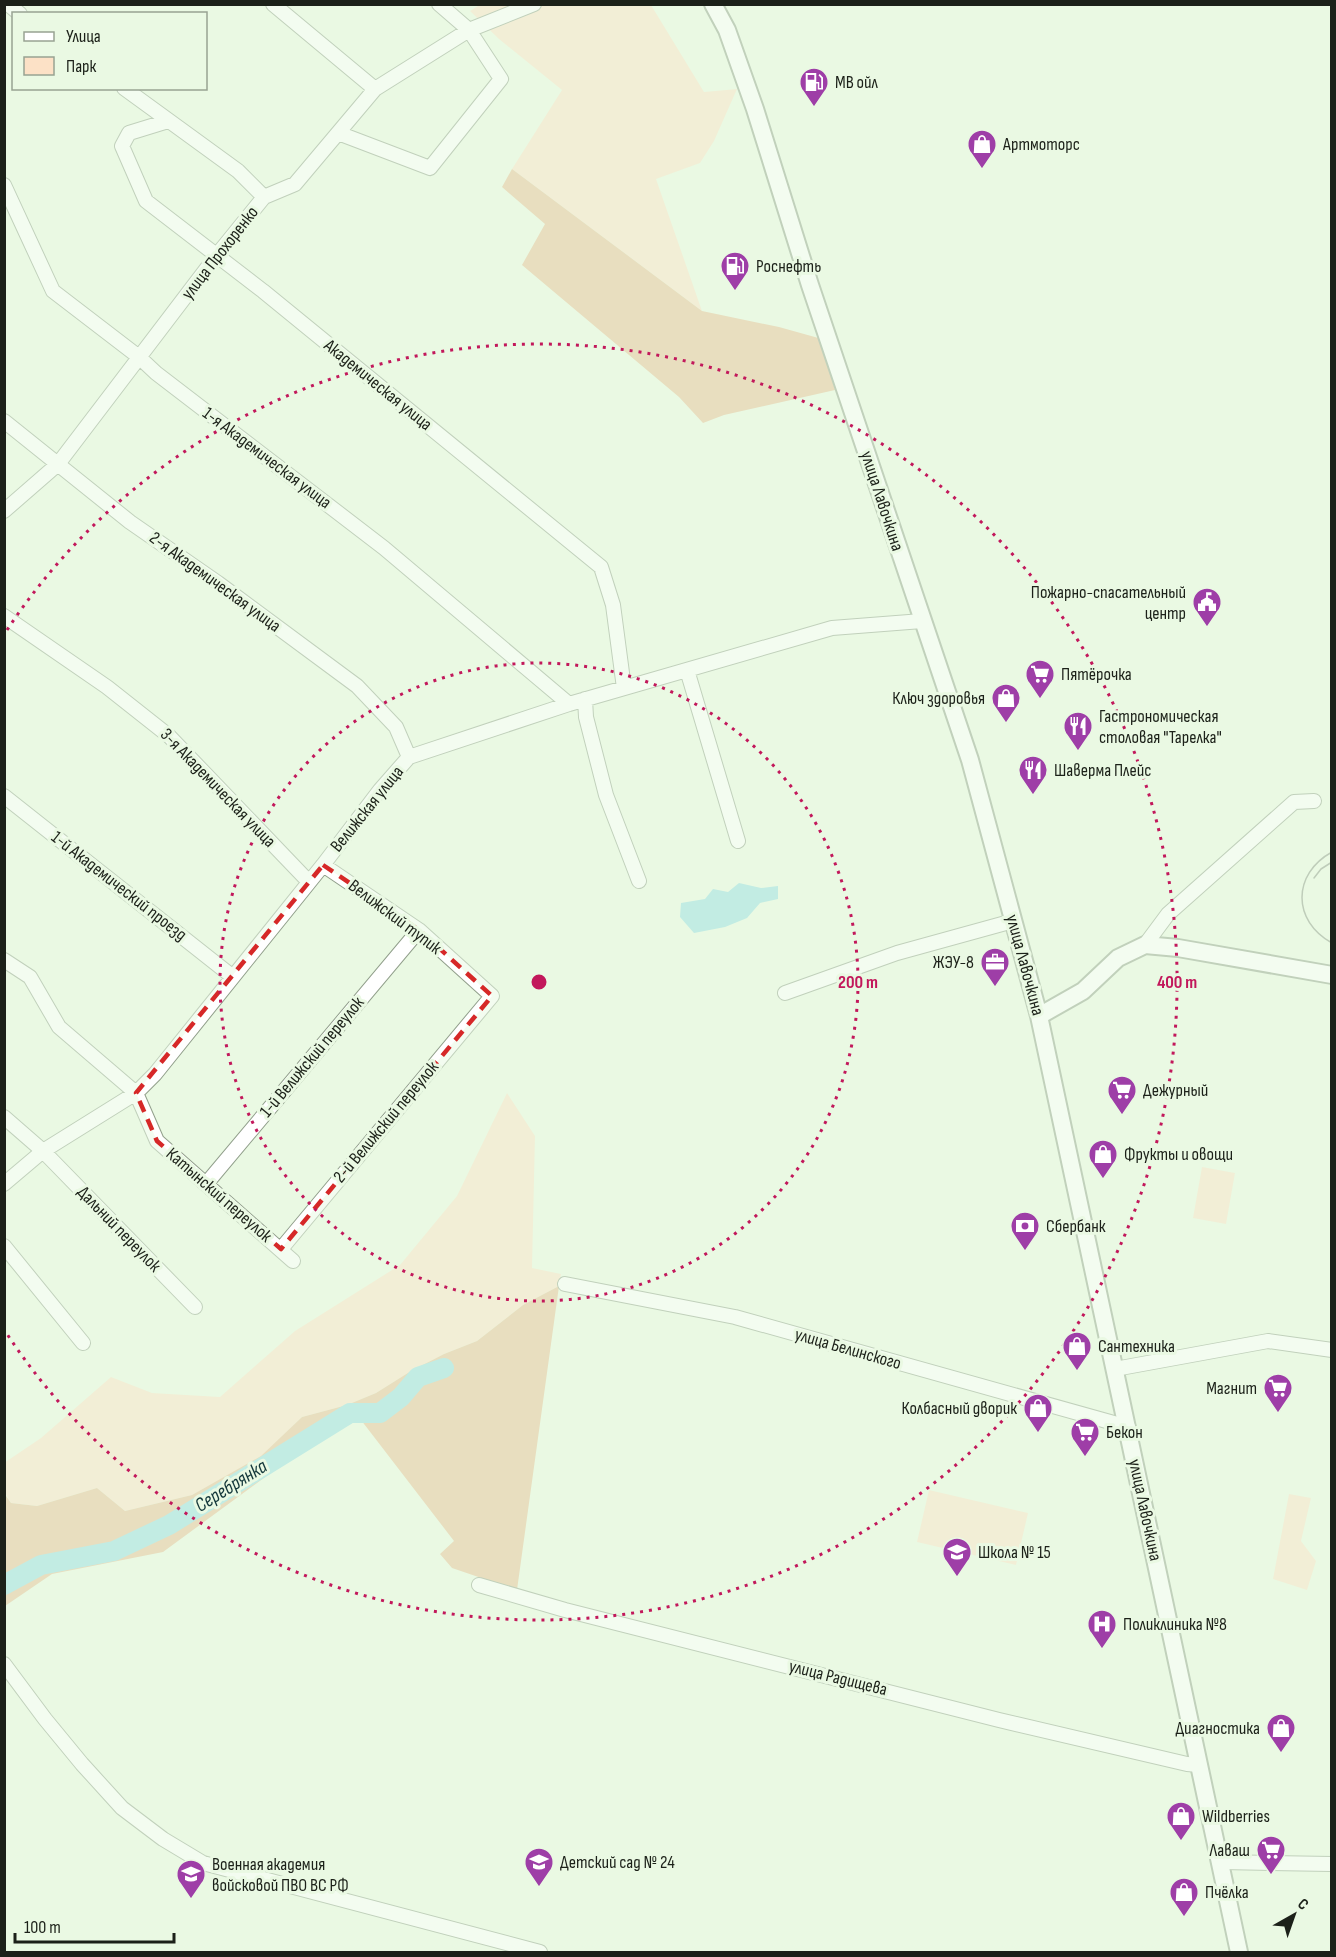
<svg xmlns="http://www.w3.org/2000/svg" width="1336" height="1957" viewBox="0 0 1336 1957" font-family="'Sofia Sans Condensed',sans-serif">
	<rect width="100%" height="100%" fill="#eaf9e3"/>
	<path fill="#fce1c6" d="M481 4 651 5 704 92 737 89 714 141 700 163 656 179 702 311 512 169 562 90 499 39 470 11Z
		M507 1093 535 1136 532 1268 561 1274 559 1286 523 1305 477 1341 444 1354 411 1371 376 1393 347 1405 302 1417 262 1456 192 1495 125 1511 97 1488 37 1506 11 1503 5 1493 4 1463 41 1438 111 1377 152 1393 220 1397 295 1331 400 1265 457 1196Z
		M1202 1167 1235 1173 1226 1224 1193 1218Z
		M929 1490 1028 1513 1016 1565 917 1542Z
		M1289 1494 1311 1498 1301 1541 1316 1561 1307 1590 1273 1579Z"/>
	<path fill="#e6bd93" d="M512 169 702 311 779 327 822 339 835 390 724 415 703 423 679 397 522 265 545 224 502 187Z
		M559 1286 517 1590 452 1568 440 1554 454 1541 361 1420 336 1425 163 1552 52 1574 5 1606 4 1493 11 1503 37 1506 97 1488 125 1511 192 1495 261 1456 302 1417 347 1405 376 1393 411 1371 444 1354 477 1341 523 1305Z"/>
	<path fill="#93dbe3" d="M739 883 761 888 778 886V899L760 903 747 918 725 927 694 933 680 917 681 903 705 899 713 889 728 892Z"/>
	<g fill="none" stroke-linecap="round" stroke-linejoin="round">
		<path stroke="#93dbe3" stroke-width="20" d="M4 1585 41 1565 114 1551 169 1525 350 1413H380L401 1397 418 1377 444 1368"/>
		<g stroke="#919f8b" stroke-width="16">
			<path id="minor" d="M8 4 20 14
				M273 4 375 89
				M124 88 238 171 264 197
				M168 121 129 133 122 146 146 201 263 291 601 567 613 605 624 688
				M338 133 430 168 501 79 469 30 439 4
				M4 185 53 291 139 357 156 373 384 548 569 704
				M4 421 130 522 218 583 357 686 396 727 409 757
				M4 511 58 464 217 255 264 197 295 184 375 89 469 30 534 4
				M4 616 107 687 169 736 309 882
				M687 670 738 841
				M585 699 586 717 606 795 639 881
				M4 796 233 977
				M1145 945 1168 914 1294 802 1314 801
				M4 960 30 977 59 1027 136 1093 157 1141 293 1261
				M785 993 897 953 1013 921
				M4 1117 43 1151 195 1307
				M4 1184 43 1151 136 1093 155 1074 323 865 380 790 409 757 569 704 832 628 922 621
				M206 1184 419 930
				M4 1246 83 1343
				M281 1249 492 996 419 930 323 865
				M565 1284 735 1317 1128 1427
				M1115 1369 1268 1341 1332 1350
				M479 1585 565 1610 999 1720 1187 1764 1199 1765
				M4 1664 45 1719 82 1764 122 1808 163 1839 203 1863 540 1952
				M1221 1862 1332 1864"/>
		</g>
		<g stroke="#919f8b" stroke-width="20">
			<path id="major" d="M713 4 727 30 755 109 810 285 970 760 1039 1016 1239 1952
				M1039 1016 1083 991 1118 958 1145 945 1178 948 1332 975"/>
		</g>
		<use href="#minor" stroke="#fff" stroke-width="14"/>
		<use href="#major" stroke="#fff" stroke-width="16"/>
		<path stroke="#8d9787" stroke-width="1.5" d="M1332 852C1292 874 1292 921 1332 943
			M1314 878 1321 869 1332 862"/>
	</g>
	<path d="M0 0H1336V1957H0ZM323 865 419 930 492 996 281 1249 157 1141 136 1093Z" fill="#eaf9e3" fill-opacity=".55" fill-rule="evenodd"/>
	<path fill="none" stroke="#d62828" stroke-width="4.5" stroke-dasharray="12 8" stroke-linejoin="round" d="M323 865 419 930 492 996 281 1249 157 1141 136 1093Z"/>
	<g fill="none" stroke="#c2185b" stroke-width="3" stroke-dasharray="3 6">
		<circle cx="539" cy="982" r="319"/>
		<path d="M7 630A638 638 0 1 1 7 1334"/>
	</g>
	<defs>
		<g id="fuel-pin" transform="scale(1.5)"><path d="M0 17L-7.5 6A9.5 9.5 0 1 1 7.5 6Z" fill="#9e3ea7" stroke="#eaf9e3"/><path d="M-5.5-6h7V0h2V4h1.3V-2.5L3-4.5l.8-.8L6-3V5H2.5V1h-1V6h-7ZM-4.2-4.7v3.2H.2V-4.7Z" fill="#fff"/></g>
		<g id="shop-pin" transform="scale(1.5)"><path d="M0 17L-7.5 6A9.5 9.5 0 1 1 7.5 6Z" fill="#9e3ea7" stroke="#eaf9e3"/><path d="M-5-2.5h2.3a2.7 3.5 0 0 1 5.4 0H5L5.5 6h-11ZM-1.5-2.5h3a1.5 2.3 0 0 0-3 0Z" fill="#fff"/></g>
		<g id="civic-pin" transform="scale(1.5)"><path d="M0 17L-7.5 6A9.5 9.5 0 1 1 7.5 6Z" fill="#9e3ea7" stroke="#eaf9e3"/><path d="M-.6-6.5H3V-4.5H.6V-3L4-1V1h2V6H-6V1h2V-1L-.6-3ZM-1.2 2.5V6h2.4V2.5Z" fill="#fff"/></g>
		<g id="supermarket-pin" transform="scale(1.5)"><path d="M0 17L-7.5 6A9.5 9.5 0 1 1 7.5 6Z" fill="#9e3ea7" stroke="#eaf9e3"/><path d="M-6-5.5h2.5l.6 2H6L4.5 2H-2.5L-4.4-4H-6ZM-1.5 3.2a1.3 1.3 0 1 0 .1 0ZM3 3.2a1.3 1.3 0 1 0 .1 0Z" fill="#fff"/></g>
		<g id="restaurant-pin" transform="scale(1.5)"><path d="M0 17L-7.5 6A9.5 9.5 0 1 1 7.5 6Z" fill="#9e3ea7" stroke="#eaf9e3"/><path d="M-5-6h1v4h1v-4h1v4h1v-4h1v5L-1.5 .5V6h-2V.5L-5-1ZM5-6V6H3V1.5H1.5Q1.5-4 5-6Z" fill="#fff"/></g>
		<g id="office-pin" transform="scale(1.5)"><path d="M0 17L-7.5 6A9.5 9.5 0 1 1 7.5 6Z" fill="#9e3ea7" stroke="#eaf9e3"/><path d="M-6-3h4V-5.5h4V-3h4V5H-6ZM-1-4.5V-3h2v-1.5ZM-6 0V1H6V0Z" fill="#fff"/></g>
		<g id="bank-pin" transform="scale(1.5)"><path d="M0 17L-7.5 6A9.5 9.5 0 1 1 7.5 6Z" fill="#9e3ea7" stroke="#eaf9e3"/><path d="M-6-4H6V4H-6ZM0-2.3a2.3 2.3 0 1 0 0 4.6a2.3 2.3 0 1 0 0-4.6Z" fill="#fff"/></g>
		<g id="school-pin" transform="scale(1.5)"><path d="M0 17L-7.5 6A9.5 9.5 0 1 1 7.5 6Z" fill="#9e3ea7" stroke="#eaf9e3"/><path d="M0-5L7-2L0 1L-7-2ZM-4 1L0 2.5L4 1V4Q0 6-4 4Z" fill="#fff"/></g>
		<g id="hospital-pin" transform="scale(1.5)"><path d="M0 17L-7.5 6A9.5 9.5 0 1 1 7.5 6Z" fill="#9e3ea7" stroke="#eaf9e3"/><path d="M-5-5h3v3.5h4V-5h3V5h-3V1.5h-4V5h-3Z" fill="#fff"/></g>
		<g id="university-pin" transform="scale(1.5)"><path d="M0 17L-7.5 6A9.5 9.5 0 1 1 7.5 6Z" fill="#9e3ea7" stroke="#eaf9e3"/><path d="M0-5L7-2L0 1L-7-2ZM-4 1L0 2.5L4 1V4Q0 6-4 4Z" fill="#fff"/></g>
	</defs>
	<g fill-rule="evenodd">
		<use href="#fuel-pin" x="814" y="82"/>
		<use href="#shop-pin" x="982" y="144"/>
		<use href="#fuel-pin" x="735" y="266"/>
		<use href="#civic-pin" x="1207" y="602"/>
		<use href="#supermarket-pin" x="1040" y="674"/>
		<use href="#shop-pin" x="1006" y="698"/>
		<use href="#restaurant-pin" x="1078" y="726"/>
		<use href="#restaurant-pin" x="1033" y="770"/>
		<use href="#office-pin" x="995" y="962"/>
		<use href="#supermarket-pin" x="1122" y="1090"/>
		<use href="#shop-pin" x="1103" y="1154"/>
		<use href="#bank-pin" x="1025" y="1226"/>
		<use href="#shop-pin" x="1077" y="1346"/>
		<use href="#supermarket-pin" x="1278" y="1388"/>
		<use href="#shop-pin" x="1038" y="1408"/>
		<use href="#supermarket-pin" x="1085" y="1432"/>
		<use href="#school-pin" x="957" y="1552"/>
		<use href="#hospital-pin" x="1102" y="1624"/>
		<use href="#shop-pin" x="1281" y="1728"/>
		<use href="#shop-pin" x="1181" y="1816"/>
		<use href="#supermarket-pin" x="1271" y="1850"/>
		<use href="#school-pin" x="539" y="1862"/>
		<use href="#university-pin" x="191" y="1874"/>
		<use href="#shop-pin" x="1184" y="1892"/>
	</g>
	<g text-anchor="middle" dominant-baseline="central" stroke-width="6" stroke-linejoin="round" paint-order="stroke">
		<g font-size="18" fill="#1c2119" stroke="#eaf9e3" text-anchor="start">
			<text x="835" y="82">МВ ойл</text>
			<text x="1003" y="144">Артмоторс</text>
			<text x="756" y="266">Роснефть</text>
			<text x="1186" y="592" text-anchor="end">Пожарно-спасательный<tspan x="1186" dy="21">центр</tspan></text>
			<text x="1061" y="674">Пятёрочка</text>
			<text x="985" y="698" text-anchor="end">Ключ здоровья</text>
			<text x="1099" y="716">Гастрономическая<tspan x="1099" dy="21">столовая "Тарелка"</tspan></text>
			<text x="1054" y="770">Шаверма Плейс</text>
			<text x="974" y="962" text-anchor="end">ЖЭУ-8</text>
			<text x="1143" y="1090">Дежурный</text>
			<text x="1124" y="1154">Фрукты и овощи</text>
			<text x="1046" y="1226">Сбербанк</text>
			<text x="1098" y="1346">Сантехника</text>
			<text x="1257" y="1388" text-anchor="end">Магнит</text>
			<text x="1017" y="1408" text-anchor="end">Колбасный дворик</text>
			<text x="1106" y="1432">Бекон</text>
			<text x="978" y="1552">Школа № 15</text>
			<text x="1123" y="1624">Поликлиника №8</text>
			<text x="1260" y="1728" text-anchor="end">Диагностика</text>
			<text x="1202" y="1816">Wildberries</text>
			<text x="1250" y="1850" text-anchor="end">Лаваш</text>
			<text x="560" y="1862">Детский сад № 24</text>
			<text x="212" y="1864">Военная академия<tspan x="212" dy="21">войсковой ПВО ВС РФ</tspan></text>
			<text x="1205" y="1892">Пчёлка</text>
		</g>
		<g font-size="18" fill="#1c2119" stroke="#eaf9e3">
			<text transform="translate(220 253) rotate(-52)">улица Прохоренко</text>
			<text transform="translate(378 385) rotate(39)">Академическая улица</text>
			<text transform="translate(267 458) rotate(37)">1-я Академическая улица</text>
			<text transform="translate(882 501) rotate(72)">улица Лавочкина</text>
			<text transform="translate(215 582) rotate(36)">2-я Академическая улица</text>
			<text transform="translate(218 788) rotate(46)">3-я Академическая улица</text>
			<text transform="translate(367 809) rotate(-51)">Велижская улица</text>
			<text transform="translate(119 886) rotate(38)">1-й Академический проезд</text>
			<text transform="translate(395 917) rotate(37)">Велижский тупик</text>
			<text transform="translate(1025 965) rotate(75)">улица Лавочкина</text>
			<text transform="translate(312 1057) rotate(-50)">1-й Велижский переулок</text>
			<text transform="translate(386 1122) rotate(-50)">2-й Велижский переулок</text>
			<text transform="translate(219 1195) rotate(41)">Катынский переулок</text>
			<text transform="translate(119 1229) rotate(46)">Дальний переулок</text>
			<text transform="translate(848 1349) rotate(16)">улица Белинского</text>
			<text transform="translate(1145 1510) rotate(78)">улица Лавочкина</text>
			<text transform="translate(838 1678) rotate(14)">улица Радищева</text>
		</g>
		<g font-size="20" font-style="italic" fill="#13373a" stroke="#eaf9e3">
			<text transform="translate(231 1486) rotate(-32)">Серебрянка</text>
		</g>
	</g>
	<circle cx="539" cy="982" r="9" fill="#c2185b" stroke="#eaf9e3" stroke-width="3"/>
	<g font-size="18" text-anchor="middle" font-weight="bold" fill="#c2185b" stroke="#eaf9e3" stroke-width="6" stroke-linejoin="round" paint-order="stroke">
		<text x="858" y="988">200 m</text>
		<text x="1177" y="988">400 m</text>
	</g>
	<rect width="1336" height="1957" fill="none" stroke="#1c2119" stroke-width="12"/>
	<rect x="12" y="12" width="195" height="78" fill="#eaf9e3" stroke="#98a392" stroke-width="1.5"/>
	<rect x="24" y="32" width="30" height="9" fill="#ffffff" stroke="#98a392" stroke-width="1.5"/>
	<text x="66" y="42" font-size="18" fill="#1c2119">Улица</text>
	<rect x="24" y="57" width="30" height="18" fill="#fce1c6" stroke="#98a392" stroke-width="1.5"/>
	<text x="66" y="72" font-size="18" fill="#1c2119">Парк</text>
	<g transform="translate(1294 1915) rotate(40)" stroke="#eaf9e3" stroke-width="4.5" paint-order="stroke">
	<path d="M0-4.5L10 22L0 15L-10 22Z" fill="#1c2119"/>
	<text y="-9" font-size="16" font-weight="bold" text-anchor="middle" fill="#1c2119">С</text>
	</g>
	<path d="M15 1933v9h159v-9" fill="none" stroke="#1c2119" stroke-width="3"/>
	<text x="24" y="1933" font-size="18" fill="#1c2119" stroke="#eaf9e3" stroke-width="4.5" paint-order="stroke">100 m</text>
</svg>
